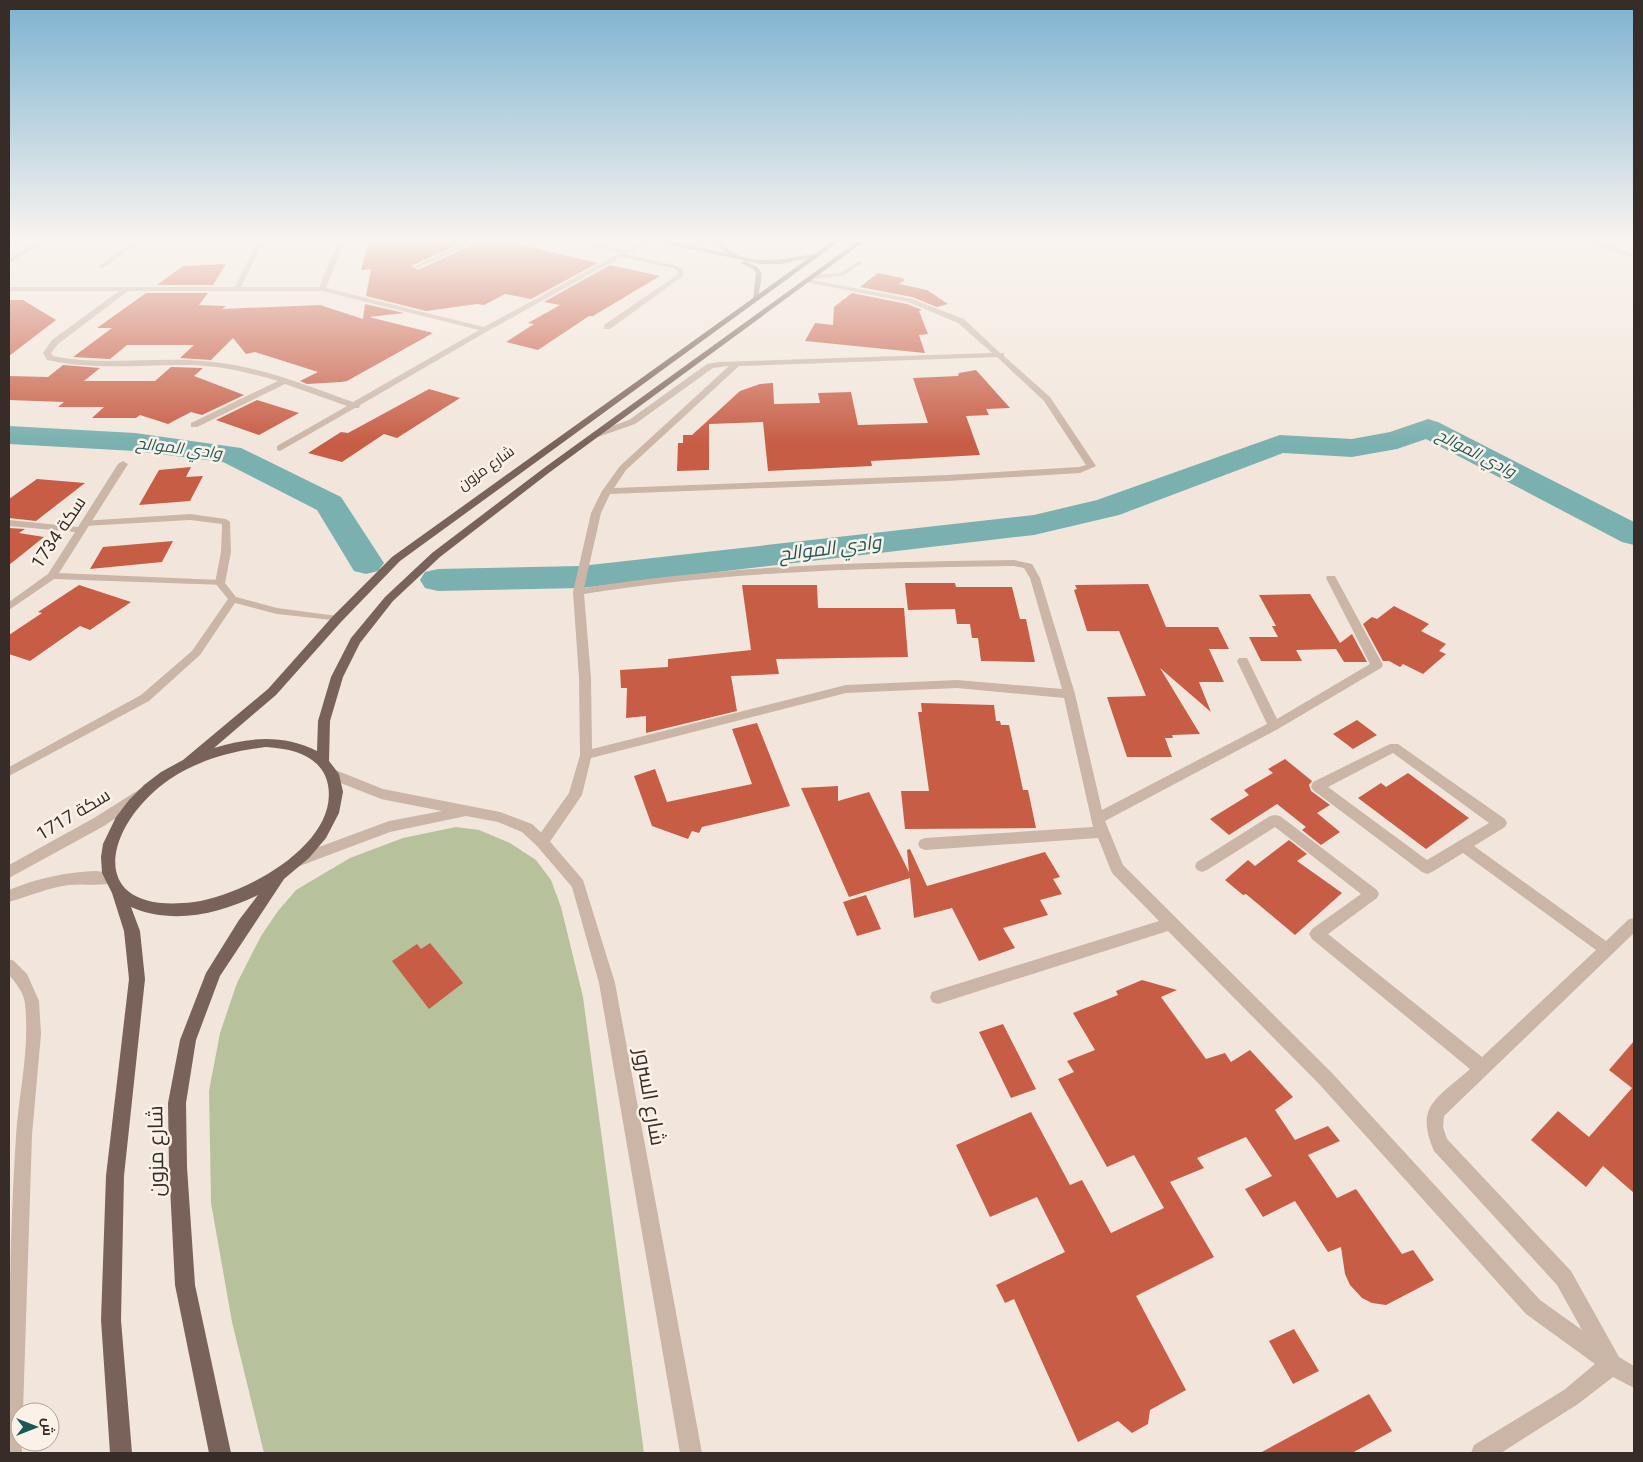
<svg xmlns="http://www.w3.org/2000/svg" width="1643" height="1462" viewBox="0 0 1643 1462" font-family="Roboto,Cairo,sans-serif">
	<rect width="100%" height="100%" fill="#f2e6dc"/>
	<path fill="#b7c19b" d="M456 827 479 830 510 843 536 860 551 880 561 907 583 997 644 1453H264L232 1322 211 1203 209 1091 220 1033 237 983 261 936 278 911 296 890 350 858 403 838Z"/>
	<g fill="none" stroke-linecap="round" stroke-linejoin="round">
		<path fill="#7ab0af" fill-rule="evenodd" d="M1428 419 1438 422 1634 522V545L1622 542 1426 439 1397 449 1352 457 1283 453 1119 515 1034 535 581 588 438 591 425 588 420 580 425 572 438 569 581 566 1034 515 1097 500 1280 435 1352 439 1390 432Z
			M9 426 135 433 241 448 341 497 384 563 378 571 366 574 354 571 317 510 223 462 135 451 9 444Z"/>
	</g>
	<path fill="#c75d45" d="M369 240H468L411 266 418 270 482 240H499L598 263 531 299 505 294 484 305 477 304 426 311 366 296 371 269 361 270Z
		M226 264 213 285H157L183 266Z
		M610 265 660 276 593 316H589L538 350 506 342 534 324 528 323 560 305 544 302Z
		M878 273 902 278 905 280 899 284 927 290 948 304 937 307 912 297 860 287Z
		M146 293H208L199 305 226 306 222 309 320 305 363 319 365 304 404 313 369 317 433 333 347 381 341 382 307 384 300 381 318 372 255 352 246 354 233 338 211 360 180 358 194 345H127L110 359 73 357 112 328H97Z
		M852 293 907 304 922 310 919 311 928 334 919 335 925 353 805 341 815 323 833 325 834 307Z
		M9 300H23L56 320 9 356Z
		M63 365 100 368 84 381H155L171 367 203 368 194 376 244 395 202 415 191 412 168 424 140 415 136 418H92L104 407H58L64 402 9 400V376L48 377Z
		M976 370 1010 408 986 409 989 415 966 416 980 455 871 461 872 466 768 471 763 422 709 424V470L677 471 678 443H683V435H692L740 391 760 384 773 383 774 404 820 403 818 393 851 392 858 425 928 423 913 378 958 376 959 373Z
		M429 389 460 398 397 438 384 434 342 462 308 453 341 432 348 433Z
		M257 400 299 413 259 435 216 420Z
		M191 467 186 477 203 476 190 501 139 505 159 470Z
		M37 479 85 483 36 521 9 518V499Z
		M9 528 25 529 19 533 44 537 9 565Z
		M173 541 162 562 90 569 103 547Z
		M905 583H955L956 587H1012L1020 619H1026L1035 662 981 661 978 638H972L970 624H957L955 609 908 610Z
		M1148 584 1166 627H1218L1229 649H1209L1224 682H1199L1211 712 1160 668 1200 734 1172 735 1173 738H1165L1172 757H1127L1107 697 1146 696 1119 631H1087L1074 590 1077 589 1075 585Z
		M79 585 131 602 90 630 80 626 30 661 9 654V635L42 613 38 612Z
		M742 585H817L818 608H904L908 657 776 659 779 674 731 676 737 711 646 733V716L626 718 627 688H621L620 670 668 667V659L751 650Z
		M1310 594 1340 643 1352 634 1367 662H1344L1336 649 1296 650 1302 661H1261L1249 637H1278L1272 626H1276L1259 595Z
		M1394 606 1429 624 1421 631 1446 644 1439 651 1446 654 1423 674 1403 664 1400 667 1389 661H1383L1363 624 1372 617 1377 619Z
		M921 703 994 705 996 721H1000L1001 725H1009L1023 790H1028L1036 828 905 829 901 791H929L918 712H922Z
		M1357 720 1377 735 1353 749 1333 734Z
		M757 723 790 806 702 827 699 833 692 831 688 839 652 826 634 776 655 769 667 802 752 784 732 729Z
		M1285 759 1312 781 1309 785 1311 791 1330 805 1317 813 1340 832 1321 845 1302 830 1306 827 1277 804 1229 835 1210 819 1249 795 1244 790 1273 773 1268 769Z
		M1408 773 1469 818 1426 849 1358 798 1381 783 1386 787Z
		M838 786V801L869 792 909 872 907 850 910 849 927 886 1045 852 1060 877 1053 879 1062 894 1040 900 1048 915 1003 928 1015 948 979 961 952 908 914 918 910 878 849 897 801 788Z
		M1289 840 1307 854 1297 861 1342 893 1295 935 1246 894 1243 895 1225 880 1248 860 1255 866Z
		M866 895 881 929 857 936 843 902Z
		M430 943 463 983 429 1009 392 961 417 944 421 949Z
		M1142 980 1177 990 1161 997 1206 1059 1225 1053 1231 1062 1250 1050 1293 1097 1275 1110 1295 1140 1328 1126 1340 1141 1308 1155 1337 1198 1356 1189 1402 1254 1413 1250 1434 1280 1386 1305 1372 1303 1362 1298 1350 1285 1345 1274 1341 1247 1328 1252 1295 1201 1263 1217 1245 1189 1272 1176 1246 1137 1197 1158 1204 1168 1170 1182 1214 1257 1136 1296 1186 1390 1150 1410 1148 1424 1132 1433 1118 1421 1078 1442 1014 1299 1005 1303 996 1285 1065 1252 1037 1197 990 1217 956 1145 1031 1112 1070 1185 1082 1180 1111 1233 1164 1208 1134 1155 1107 1167 1058 1079 1074 1072 1067 1061 1095 1050 1073 1013 1118 995 1116 991Z
		M1003 1024 1036 1089 1011 1098 979 1032Z
		M1634 1041V1193L1603 1166 1586 1187 1531 1140 1558 1111 1589 1137 1632 1088 1609 1070Z
		M1294 1329 1319 1371 1293 1384 1269 1341Z
		M1369 1394 1392 1431 1352 1453H1260Z"/>
	<g fill="none" stroke-linecap="round" stroke-linejoin="round">
		<path fill="#cab5a7" fill-rule="evenodd" d="M860 260 862 263 843 276 813 279 810 277 813 275 840 273Z
			M190 514 226 519 230 522 231 552 225 583 236 597 277 608 337 616 341 617 342 619 341 621 277 614 235 603 200 655 149 701 9 776V767L141 695 192 651 228 599 215 583 221 552 222 524 190 520 85 526 81 523 82 521Z
			M9 959 14 961 27 974 39 1001 41 1034 32 1135 23 1412H20L22 1453H9C9 1347 9 1241 16 1136 19 1092 30 1048 25 1004 24 993 16 983 9 975Z"/>
		<path fill="#cab5a7" fill-rule="evenodd" d="M41 240H48L9 263V258Z
			M135 240H142L103 268H99V266Z
			M258 240H264L241 287H319L339 240H345L326 288 484 327 620 253 569 240C588 240 605 248 623 250 634 251 645 240 657 240L626 254 677 266 683 270V276L610 329H604V325L677 275V271L673 268 621 257 488 331 360 405 359 408H355L280 451 277 450V446L347 406 285 384 197 427H191V423L278 381C250 373 221 366 192 365 143 364 95 371 47 360L43 353 52 340 119 291H9V287H235ZM128 291H322L479 330 353 402C308 386 262 367 213 362 160 355 106 367 53 356L51 353 58 344Z
			M472 240H480L418 268 413 267Z
			M1582 240H1591L1634 254V258Z
			M807 279 912 299 964 319 1000 353H1004V356L1050 397 1096 466 1080 473 948 481 610 494 601 513 584 588C727 565 870 562 1014 560L1032 564 1040 578 1075 694 1102 810 1267 724 1237 661 1239 658H1247L1277 719 1370 664 1326 578 1327 576H1335L1383 665 1381 668 1278 729 1105 821 1123 865 1332 1073 1540 1300 1582 1330 1557 1285 1434 1151C1414 1105 1438 1098 1470 1069L1312 939 1309 934 1312 929 1361 894 1275 827 1207 870 1202 872 1197 870 1195 866 1197 862 1270 816 1275 815 1280 816 1377 890 1379 894 1377 898 1328 934 1482 1057 1596 950 1463 853 1432 872 1427 874 1422 872 1313 790 1311 786 1313 782 1390 744H1398L1505 819 1507 823 1505 827 1474 846 1606 941 1629 919 1634 918V933L1444 1116 1443 1127 1447 1139 1571 1271 1619 1357 1634 1366V1388L1613 1377 1578 1404 1501 1453H1471L1474 1445 1564 1390 1595 1364 1526 1314 1320 1085 1168 931 938 1004 932 1002 930 997 932 992 938 990 1159 921 1112 873 1098 838 925 850 920 848 918 844 920 840 925 838 1093 827 1064 698 957 688 846 693 591 758 582 795 547 846 542 848 537 846 535 842 537 838 569 793 580 755 579 678 573 592 591 513 602 491 620 466 729 366 713 368 635 424 595 438 591 435 592 433 629 420 707 364 718 362 992 353 958 323 908 302 805 282 804 281ZM997 357 1044 401 1086 465 1079 467 948 475 614 488 626 470 739 366ZM1014 566 1024 568 1030 578 1062 689 957 680 846 685 592 749 591 678 584 594C726 571 870 568 1014 566ZM1393 753 1489 823 1427 860 1328 787Z
			M123 461 128 464 59 573 220 580 225 583 224 585 54 579 9 610V602L48 574 75 532 9 526V520L78 527 118 464Z"/>
		<path fill="#cab5a7" fill-rule="evenodd" d="M704 240H714L683 249 680 247Z
			M333 769 383 789 500 812 532 824 547 838 583 880 615 983 702 1453H680L599 983 572 887 537 846 522 832 498 822 466 816 390 832 297 867 292 865 290 861 292 857 389 821 442 811 381 799 328 778 326 774 328 770Z
			M140 789 145 790 147 794 145 798 104 826 9 878V865L94 818Z
			M97 871 116 874 118 878 116 882C102 887 84 883 69 885 48 888 29 896 9 902V890C38 878 66 872 97 871Z"/>
		<path fill="#9e8479" fill-rule="evenodd" d="M648 240H659L727 253 721 249 716 240H722C738 271 790 258 818 253L821 255 781 264H761Z
			M744 261 757 267 762 273 758 300 753 299 756 273 753 269 742 264 741 263Z"/>
		<path fill="#796259" fill-rule="evenodd" d="M834 240H841L400 561 341 622 276 695 214 748C249 737 283 734 317 751L318 721 331 677 351 638 385 597 432 553 544 468 859 240H866L550 472 440 557 393 601 360 643 343 677 330 721 329 761 339 774 343 792 339 813 326 838 309 858 284 879 220 976 196 1040 186 1103 187 1167 195 1285 231 1453H209L175 1285 169 1167 168 1103 180 1040 206 973 239 920 258 895C219 914 172 925 131 907L140 931 145 979 124 1176 121 1320 132 1453H110L101 1320 106 1176 129 979 124 931 112 893 102 873 101 857 103 844 116 817 129 800 144 785 161 772 183 760 268 689 333 616 392 557ZM266 747C276 748 287 749 296 752 312 757 325 768 328 785 339 845 242 896 194 902 84 916 102 826 170 779 199 760 232 751 266 747Z"/>
	</g>
	<linearGradient id="sky" x2="0" y2="1"><stop stop-color="#7cb2d1"/><stop offset="0.54" stop-color="#f9f4ef"/><stop offset="1" stop-color="#f9f4ef" stop-opacity="0"/></linearGradient>
	<rect width="1643" height="444" fill="url(#sky)"/>
	<g text-anchor="middle" dominant-baseline="central" stroke-width="5" stroke-linejoin="round" paint-order="stroke">
		<g font-size="15" fill="#372c28" stroke="#faf1e8">
			<text transform="translate(486 468) rotate(-35)">شارع مزون</text>
		</g>
		<g font-size="16" font-style="italic" fill="#1d5859" stroke="#faf1e8">
			<text transform="translate(179 448) rotate(7)">وادي الموالح</text>
			<text transform="translate(1476 453) rotate(27)">وادي الموالح</text>
		</g>
		<g font-size="18" fill="#372c28" stroke="#faf1e8">
			<text transform="translate(58 532) rotate(-56)">سكة 1734</text>
			<text transform="translate(73 814) rotate(-31)">سكة 1717</text>
		</g>
		<g font-size="19" font-style="italic" fill="#1d5859" stroke="#faf1e8">
			<text transform="translate(830 548) rotate(-7)">وادي الموالح</text>
		</g>
		<g font-size="21" fill="#372c28" stroke="#faf1e8">
			<text transform="translate(650 1097) rotate(80)">شارع السرور</text>
			<text transform="translate(156 1151) rotate(-91)">شارع مزون</text>
		</g>
	</g>
	<rect width="1643" height="1462" fill="none" stroke="#372c28" stroke-width="20"/>
	<g transform="translate(35 1427) rotate(90)"><circle r="24" fill="#faf1e8" stroke="#aca29b"/>
	<path d="M0-4L9 19L0 12L-9 19Z" fill="#1d5859"/>
	<text y="-8" font-size="14" font-weight="bold" text-anchor="middle" fill="#372c28">ش</text>
	</g>
</svg>
